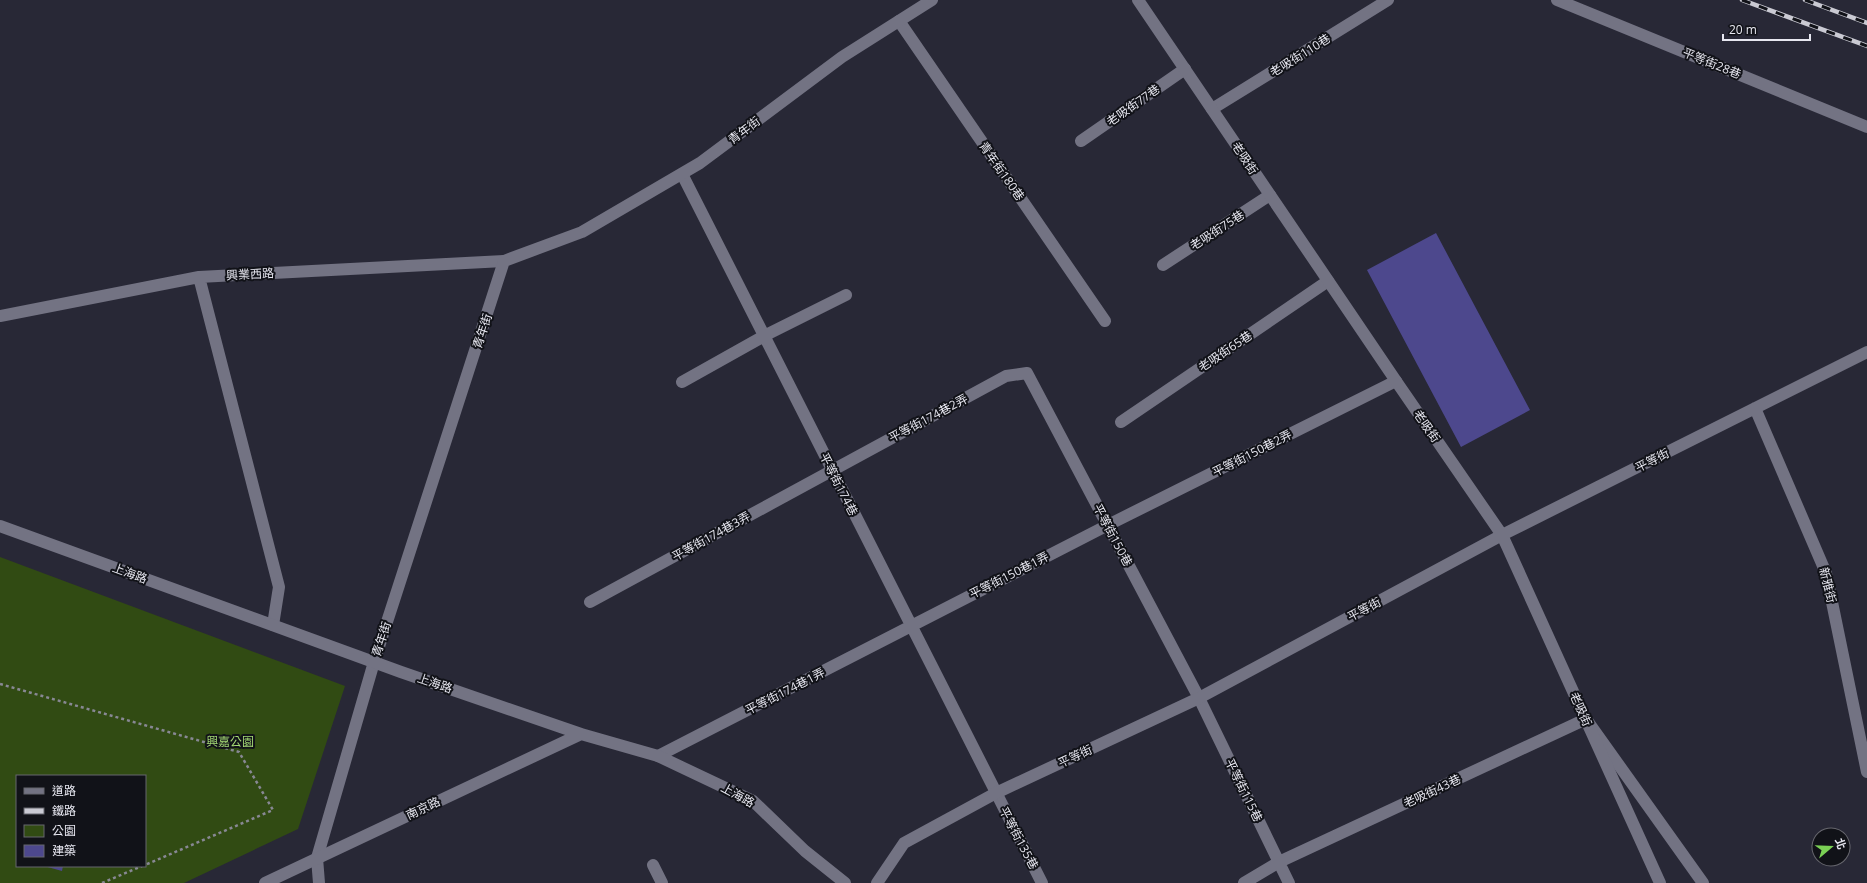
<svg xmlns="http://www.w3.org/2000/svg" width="1867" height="883" viewBox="0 0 1867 883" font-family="'Open Sans','Noto Sans TC',sans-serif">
	<rect width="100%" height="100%" fill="#282836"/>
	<path fill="#314b13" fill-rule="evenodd" d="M0 557 345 686 298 829 184 883H0ZM17 776H145V866H17Z"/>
	<path fill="#4d488d" d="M1436 233 1530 410 1461 447 1367 270Z
		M44 866H63L62 871Z"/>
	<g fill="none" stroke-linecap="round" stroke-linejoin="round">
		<path stroke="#888894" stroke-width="2.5" stroke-dasharray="3 3" stroke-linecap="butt" d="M0 684 239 752 273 810 145 865
			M102 883 142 866"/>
		<path stroke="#737383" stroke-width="12" d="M1557 0 1867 127
			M899 21 1105 321
			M1212 109 1388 0
			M1081 141 1185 69
			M682 174 1042 883
			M1163 265 1270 195
			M199 277 279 587 273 625
			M0 316 199 277 504 261
			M682 382 764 336 846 295
			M1121 422 1328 281
			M590 602 1006 376 1027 373 1199 698 1289 883
			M658 756 1108 525 1396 381
			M653 865 662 883
			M1244 883 1279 862 1586 719 1703 883"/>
		<path stroke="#737383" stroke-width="12" d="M1138 0 1396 381 1502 535 1660 883
			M1755 408 1826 573 1867 772
			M319 883 317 858 374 662 504 261 582 232 700 163 842 57 932 0
			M877 883 904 843 996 793 1199 698 1502 535 1867 352"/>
		<path stroke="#737383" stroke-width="12" d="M0 526 401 672 581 734 658 756 753 801 805 851 845 883
			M265 883 581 734"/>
		<g stroke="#cacad3" stroke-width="4.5">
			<path id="rail" d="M1742 0 1867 46
				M1805 0 1867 23"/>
		</g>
		<use href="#rail" stroke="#111218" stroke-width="3" stroke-dasharray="9" stroke-linecap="butt"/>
	</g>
	<g text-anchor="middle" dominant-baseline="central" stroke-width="4" stroke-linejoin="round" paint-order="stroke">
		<g font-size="12" fill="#e7e7f0" stroke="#111218">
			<text transform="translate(1300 55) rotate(-32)">老吸街110巷</text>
			<text transform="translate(1712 63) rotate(22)">平等街28巷</text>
			<text transform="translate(1133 105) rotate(-35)">老吸街77巷</text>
			<text transform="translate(744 130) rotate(-37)">青年街</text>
			<text transform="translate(1245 158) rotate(56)">老吸街</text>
			<text transform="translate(1002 171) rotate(55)">青年街180巷</text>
			<text transform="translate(1217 230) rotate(-33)">老吸街75巷</text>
			<text transform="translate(250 274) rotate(-3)">興業西路</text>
			<text transform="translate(482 331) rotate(-72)">青年街</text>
			<text transform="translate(1225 351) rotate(-34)">老吸街65巷</text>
			<text transform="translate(928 418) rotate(-28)">平等街174巷2弄</text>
			<text transform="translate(1427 426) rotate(55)">老吸街</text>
			<text transform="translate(1252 453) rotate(-27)">平等街150巷2弄</text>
			<text transform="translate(1652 460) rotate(-27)">平等街</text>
			<text transform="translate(839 484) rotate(63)">平等街174巷</text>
			<text transform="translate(1113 535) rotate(62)">平等街150巷</text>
			<text transform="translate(711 536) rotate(-29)">平等街174巷3弄</text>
			<text transform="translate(130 573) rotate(20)">上海路</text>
			<text transform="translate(1009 575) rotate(-27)">平等街150巷1弄</text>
			<text transform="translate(1828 585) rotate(76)">新雅街</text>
			<text transform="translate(1364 609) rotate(-28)">平等街</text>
			<text transform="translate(381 639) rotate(-72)">青年街</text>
			<text transform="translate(435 683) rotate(19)">上海路</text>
			<text transform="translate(785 691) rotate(-27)">平等街174巷1弄</text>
			<text transform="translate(1581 709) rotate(66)">老吸街</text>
			<text transform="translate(1075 756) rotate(-25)">平等街</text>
			<text transform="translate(1244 790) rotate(64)">平等街115巷</text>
			<text transform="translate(1432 791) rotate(-25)">老吸街43巷</text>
			<text transform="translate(738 795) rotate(29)">上海路</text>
			<text transform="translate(423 808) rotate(-25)">南京路</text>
			<text transform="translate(1019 838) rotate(62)">平等街135巷</text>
		</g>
		<g font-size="12" fill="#a5d975" stroke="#111218">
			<text x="230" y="741">興嘉公園</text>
		</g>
	</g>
	<rect x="16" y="775" width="130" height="92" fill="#111218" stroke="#67676e"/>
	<rect x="24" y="788" width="20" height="6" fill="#737383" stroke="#67676e"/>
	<text x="52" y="795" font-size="12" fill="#e7e7f0">道路</text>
	<rect x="24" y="808" width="20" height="6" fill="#cacad3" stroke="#67676e"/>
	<text x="52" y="815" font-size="12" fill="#e7e7f0">鐵路</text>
	<rect x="24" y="825" width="20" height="12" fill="#314b13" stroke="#67676e"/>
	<text x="52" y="835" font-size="12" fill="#e7e7f0">公園</text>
	<rect x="24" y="845" width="20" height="12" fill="#4d488d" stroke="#67676e"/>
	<text x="52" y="855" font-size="12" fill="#e7e7f0">建築</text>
	<g transform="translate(1831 847) rotate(71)"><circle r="19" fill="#111218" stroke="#67676e"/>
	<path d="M0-3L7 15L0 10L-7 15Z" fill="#7bd155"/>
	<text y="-6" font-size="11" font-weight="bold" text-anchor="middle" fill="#e7e7f0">北</text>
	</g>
	<path d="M1723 34v6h87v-6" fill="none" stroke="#e7e7f0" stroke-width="2"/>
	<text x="1729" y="34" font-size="12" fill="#e7e7f0" stroke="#111218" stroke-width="3" paint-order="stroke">20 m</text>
</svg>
